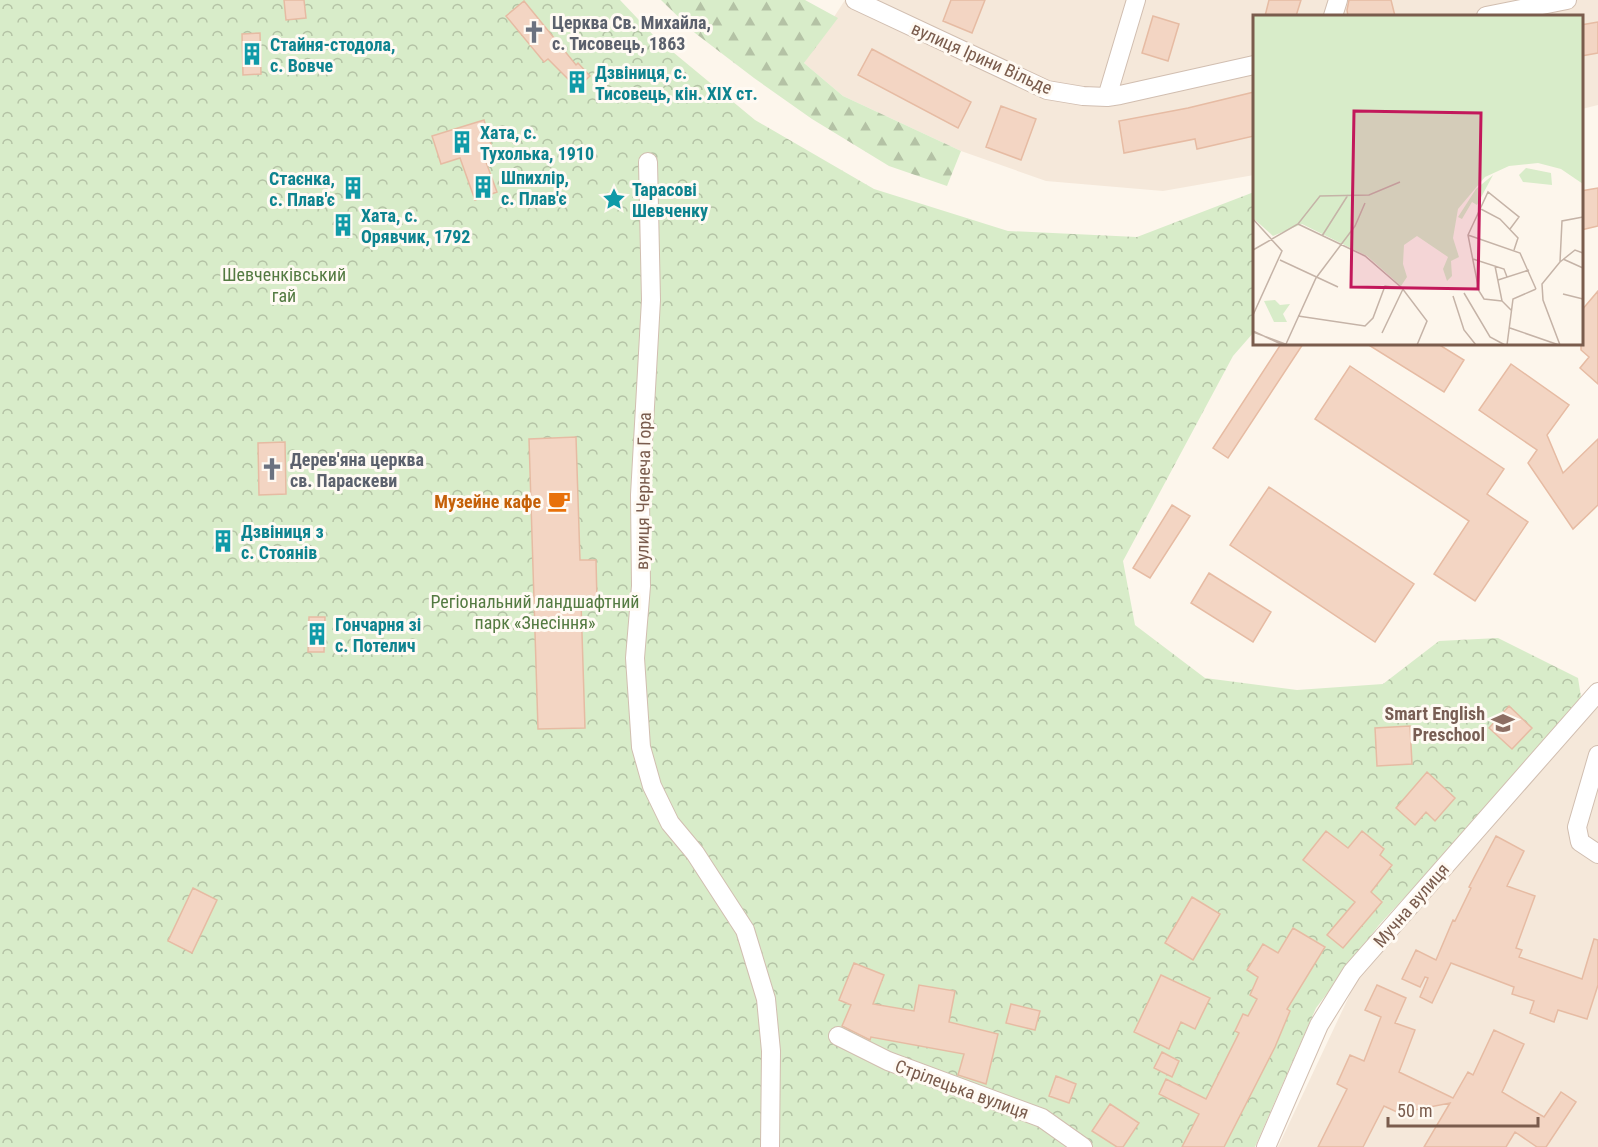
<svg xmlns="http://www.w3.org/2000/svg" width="1598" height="1147" viewBox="0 0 1598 1147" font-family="'Roboto Condensed',sans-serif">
	<defs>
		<pattern id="forest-firs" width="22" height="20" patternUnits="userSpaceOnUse" patternTransform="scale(1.5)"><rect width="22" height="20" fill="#d8ecc9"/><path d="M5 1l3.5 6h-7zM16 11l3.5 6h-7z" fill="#b4c2a5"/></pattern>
		<pattern id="park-crowns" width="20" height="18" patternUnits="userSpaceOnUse" patternTransform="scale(1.5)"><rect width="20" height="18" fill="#d8ecc9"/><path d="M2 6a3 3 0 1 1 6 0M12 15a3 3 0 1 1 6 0" fill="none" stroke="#b4c2a5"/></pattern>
	</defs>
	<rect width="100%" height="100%" fill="#fdf6ec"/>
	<path fill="#f5e8da" d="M845 0H1598V105L1582 109V16H1254V175L1163 191 1046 181 961 151 843 96 804 63Z
		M1598 707V1147H1278L1360 973Z"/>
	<path fill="url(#forest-firs)" d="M661 0H805L838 18 804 63 843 96 961 151 947 186 889 166 812 119 754 78 695 33Z"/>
	<path fill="url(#park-crowns)" d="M0 0H620L656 38 755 120 874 189 1008 231 1137 237 1254 192V332L1233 356 1123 561 1135 625 1205 678 1297 690 1383 684 1439 641 1498 638 1578 678 1581 697 1476 820 1379 925 1316 1008 1255 1147H0Z"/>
	<path fill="#f3d5c3" stroke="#e6bba3" stroke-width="1.5" d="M284 0H304L306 18 286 20Z
		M951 0H985L972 33 943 21Z
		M1269 0H1301L1296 16H1265Z
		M1349 0H1391L1395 16H1348L1347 10Z
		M524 1 576 65 578 63 590 76 577 88 548 59 544 62 506 16Z
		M1153 16 1179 24 1168 61 1142 53Z
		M1598 22V53L1581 56V25Z
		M260 33 261 74 243 75 242 34Z
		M872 49 971 102 958 128 858 75Z
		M1254 92V136L1197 149 1195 139 1124 153 1119 121 1188 108Z
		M1001 106 1036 119 1021 160 986 147Z
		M484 120 492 148 482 151 497 192 475 200 460 158 441 164 432 136Z
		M1598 188V226L1581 230V191Z
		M1598 291V384L1580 368 1589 357 1581 350V311Z
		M1281 344H1303L1228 458 1213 448Z
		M1367 344H1438L1464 360 1444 392Z
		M1511 364 1569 405 1547 435 1563 473 1598 439V505L1573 529 1528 463 1537 450 1479 410Z
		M1350 366 1504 469 1487 494 1528 522 1475 601 1434 574 1469 521 1315 419Z
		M576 437 580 560H596L597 601 581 602 585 728 538 729 529 439Z
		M285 442 286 494 259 495 258 443Z
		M1269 487 1414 584 1375 642 1230 545Z
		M1172 505 1190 516 1150 578 1133 568Z
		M231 532V549H215V533Z
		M1209 573 1271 612 1253 642 1191 603Z
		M309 617H325L324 652H308Z
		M1509 706 1532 728 1512 749 1489 728Z
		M1410 726 1412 764 1377 766 1375 728Z
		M1427 772 1455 798 1435 821 1426 812 1415 825 1396 808Z
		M1326 831 1348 848 1362 831 1384 849 1380 855 1392 865 1371 892 1382 902 1343 948 1327 935 1355 902 1303 860Z
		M1496 836 1524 851 1507 886 1535 896 1516 948 1522 950 1519 957 1582 979 1594 939 1598 940V985L1587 1019 1558 1010 1554 1022 1530 1013 1534 1001 1512 994 1514 987 1451 963 1432 1003 1420 997 1428 978 1425 977 1420 987 1402 979 1416 950 1436 960 1453 920 1455 921 1471 888 1469 887Z
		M193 888 217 900 192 953 168 941Z
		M1192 897 1220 914 1193 960 1165 943Z
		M1293 928 1325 947 1287 1009 1290 1011 1275 1047 1224 1147H1182L1199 1114 1159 1094 1166 1079 1206 1099 1239 1033 1235 1031 1243 1014 1248 1016 1257 999 1250 995 1258 977 1247 970 1263 944 1278 953Z
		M854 963 884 975 873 1004 914 1011 919 985 955 991 949 1022 998 1034 986 1084 958 1075 964 1054 871 1037 870 1040 842 1026 851 1005 839 1000Z
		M1161 975 1210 998 1195 1029 1181 1022 1169 1049 1134 1032Z
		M1377 985 1406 998 1395 1023 1415 1030 1399 1072 1453 1098 1468 1072 1473 1075 1494 1030 1524 1044 1502 1092 1544 1117 1561 1092 1576 1102 1546 1147H1537L1515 1132 1506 1147H1424L1450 1103 1399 1113 1384 1106 1363 1147H1318L1347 1089 1337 1084 1350 1055 1364 1061 1381 1017 1365 1010Z
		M1011 1004 1040 1011 1035 1030 1006 1023Z
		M1162 1052 1179 1061 1172 1077 1154 1068Z
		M1056 1076 1076 1084 1069 1103 1049 1096Z
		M1110 1104 1139 1123 1123 1147H1117L1092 1131Z"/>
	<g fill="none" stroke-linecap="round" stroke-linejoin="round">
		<g stroke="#d1beb0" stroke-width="20">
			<path id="street" d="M855 0 1047 90 1083 96 1107 97 1120 95 1254 65
				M1333 16 1338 0
				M1486 16 1567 0
				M1107 97 1136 0
				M648 162 651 300 640 495 641 586 635 658 641 747 652 786 670 823 695 853 745 930 766 999 771 1051 770 1147
				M1598 755 1577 827 1580 842 1598 854
				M838 1036 888 1061 1042 1118 1083 1147
				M1266 1147 1319 1025 1352 972 1598 692"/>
		</g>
		<use href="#street" stroke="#fff" stroke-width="18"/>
	</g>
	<defs>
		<g id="church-bare" transform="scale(1.8)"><path d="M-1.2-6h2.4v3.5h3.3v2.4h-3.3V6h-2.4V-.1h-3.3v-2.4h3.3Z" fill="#6b7280" stroke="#fffaf3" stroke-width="2.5" paint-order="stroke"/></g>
		<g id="building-bare" transform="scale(1.8)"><path d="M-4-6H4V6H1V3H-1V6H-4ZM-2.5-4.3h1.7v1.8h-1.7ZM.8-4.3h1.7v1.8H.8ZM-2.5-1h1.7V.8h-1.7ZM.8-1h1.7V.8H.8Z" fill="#0f9aa8" stroke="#fffaf3" stroke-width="2.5" paint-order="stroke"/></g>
		<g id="sight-bare" transform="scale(1.8)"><path d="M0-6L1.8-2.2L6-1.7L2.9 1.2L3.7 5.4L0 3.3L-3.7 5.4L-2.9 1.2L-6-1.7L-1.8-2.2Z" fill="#0f9aa8" stroke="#fffaf3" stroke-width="2.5" paint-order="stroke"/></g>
		<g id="cafe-bare" transform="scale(1.8)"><path d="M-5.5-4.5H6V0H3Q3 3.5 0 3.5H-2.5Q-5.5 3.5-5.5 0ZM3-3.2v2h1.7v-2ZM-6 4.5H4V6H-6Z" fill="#e8710a" stroke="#fffaf3" stroke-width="2.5" paint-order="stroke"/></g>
		<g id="school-bare" transform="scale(1.8)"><path d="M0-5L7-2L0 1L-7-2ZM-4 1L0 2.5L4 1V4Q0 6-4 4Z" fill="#8d6e63" stroke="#fffaf3" stroke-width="2.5" paint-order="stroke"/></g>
	</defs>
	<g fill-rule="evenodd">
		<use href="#church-bare" x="534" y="32"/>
		<use href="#building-bare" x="252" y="54"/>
		<use href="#building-bare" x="577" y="82"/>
		<use href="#building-bare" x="462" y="142"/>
		<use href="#building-bare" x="483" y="187"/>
		<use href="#building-bare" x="353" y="188"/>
		<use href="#sight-bare" x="614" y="199"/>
		<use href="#building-bare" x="343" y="225"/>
		<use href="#church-bare" x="272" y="469"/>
		<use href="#cafe-bare" x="559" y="501"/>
		<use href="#building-bare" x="223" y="541"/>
		<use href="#building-bare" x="317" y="634"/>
		<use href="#school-bare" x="1503" y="723"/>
	</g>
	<g text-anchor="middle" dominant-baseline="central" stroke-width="6" stroke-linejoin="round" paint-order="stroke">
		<g font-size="18" font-weight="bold" fill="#5b616d" stroke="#fffaf3" text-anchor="start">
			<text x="552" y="22">Церква Св. Михайла,<tspan x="552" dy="21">с. Тисовець, 1863</tspan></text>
			<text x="290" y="459">Дерев'яна церква<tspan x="290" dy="21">св. Параскеви</tspan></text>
		</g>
		<g font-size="18" font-weight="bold" fill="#0d838f" stroke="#fffaf3" text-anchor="start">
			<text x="270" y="44">Стайня-стодола,<tspan x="270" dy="21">с. Вовче</tspan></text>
			<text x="595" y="72">Дзвіниця, с.<tspan x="595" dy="21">Тисовець, кін. XIX ст.</tspan></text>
			<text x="480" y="132">Хата, с.<tspan x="480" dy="21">Тухолька, 1910</tspan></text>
			<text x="501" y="177">Шпихлір,<tspan x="501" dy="21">с. Плав'є</tspan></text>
			<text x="335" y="178" text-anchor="end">Стаєнка,<tspan x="335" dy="21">с. Плав'є</tspan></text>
			<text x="632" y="189">Тарасові<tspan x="632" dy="21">Шевченку</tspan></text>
			<text x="361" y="215">Хата, с.<tspan x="361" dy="21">Орявчик, 1792</tspan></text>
			<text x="241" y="531">Дзвіниця з<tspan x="241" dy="21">с. Стоянів</tspan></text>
			<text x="335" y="624">Гончарня зі<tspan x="335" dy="21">с. Потелич</tspan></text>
		</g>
		<g font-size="18" fill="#7a5c4d" stroke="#fffaf3">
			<text transform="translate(982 58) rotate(24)">вулиця Ірини Вільде</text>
			<text transform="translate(643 491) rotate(-89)">вулиця Чернеча Гора</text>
			<text transform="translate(1411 905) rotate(-49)">Мучна вулиця</text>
			<text transform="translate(962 1089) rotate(20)">Стрілецька вулиця</text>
		</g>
		<g font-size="18" fill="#537a41" stroke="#fffaf3">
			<text x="284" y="274">Шевченківський<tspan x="284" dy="21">гай</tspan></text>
			<text x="535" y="601">Регіональний ландшафтний<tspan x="535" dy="21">парк «Знесіння»</tspan></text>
		</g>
		<g font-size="18" font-weight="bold" fill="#c56008" stroke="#fffaf3" text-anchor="end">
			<text x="541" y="501">Музейне кафе</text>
		</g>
		<g font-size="18" font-weight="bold" fill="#785e54" stroke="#fffaf3" text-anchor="end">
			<text x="1485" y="713">Smart English<tspan x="1485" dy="21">Preschool</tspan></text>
		</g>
	</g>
	<g transform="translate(1253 15)">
		<rect width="330" height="330" fill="#fdf6ec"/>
		<path d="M240 160 224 190 219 187 209 204 205 202 223 174Z" fill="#d8ecc9"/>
		<path d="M0 0H330V169L308 154 285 148 256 151 232 162 205 194 200 223 206 242 198 246 199 261 194 266 190 254 195 242 164 221 151 230 150 249 154 262 148 271 114 241 49 209 20 221 0 203ZM22 285 27 290 37 289 30 299 34 307H21L11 286Z" fill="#d8ecc9"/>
		<path d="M273 153 298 158 299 170 270 167 266 160Z" fill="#d8ecc9"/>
		<path fill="none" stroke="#c5b3a7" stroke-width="1.5" d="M226 193 247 204 265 223 261 235M0 204 29 236 0 300M45 209 112 241 149 273 174 306 164 330M215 220 267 238 283 274M69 221 95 180M0 235 45 209 67 181 116 180 147 167M220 244 251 254 254 262M310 244 330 253M27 245 85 272M307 247 322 235 330 238M242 251 249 286 258 295M245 265 276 255M211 278 237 322 252 330M310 279 330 284M200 281 211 315 223 330M249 286 231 284 226 276 215 220 235 177 266 202 257 214M45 301 112 311 120 303 132 271 149 273M257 313 306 330M0 316 30 330M0 317 35 330M129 318 150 274M33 329 63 263 102 211 112 188M254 330 260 284 283 274M307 330 290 285 289 269 307 247 309 206 330 202"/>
		<path fill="#c2185b" fill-opacity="0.15" stroke="#c2185b" stroke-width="3" d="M101 96 228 98 225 274 98 272Z"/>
		<rect width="330" height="330" fill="none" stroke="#7a5c4d" stroke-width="3"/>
	</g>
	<path d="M1388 1117v9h150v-9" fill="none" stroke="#7a5c4d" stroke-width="3"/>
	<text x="1397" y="1117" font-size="18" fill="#7a5c4d" stroke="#fffaf3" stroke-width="4.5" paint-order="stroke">50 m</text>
</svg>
